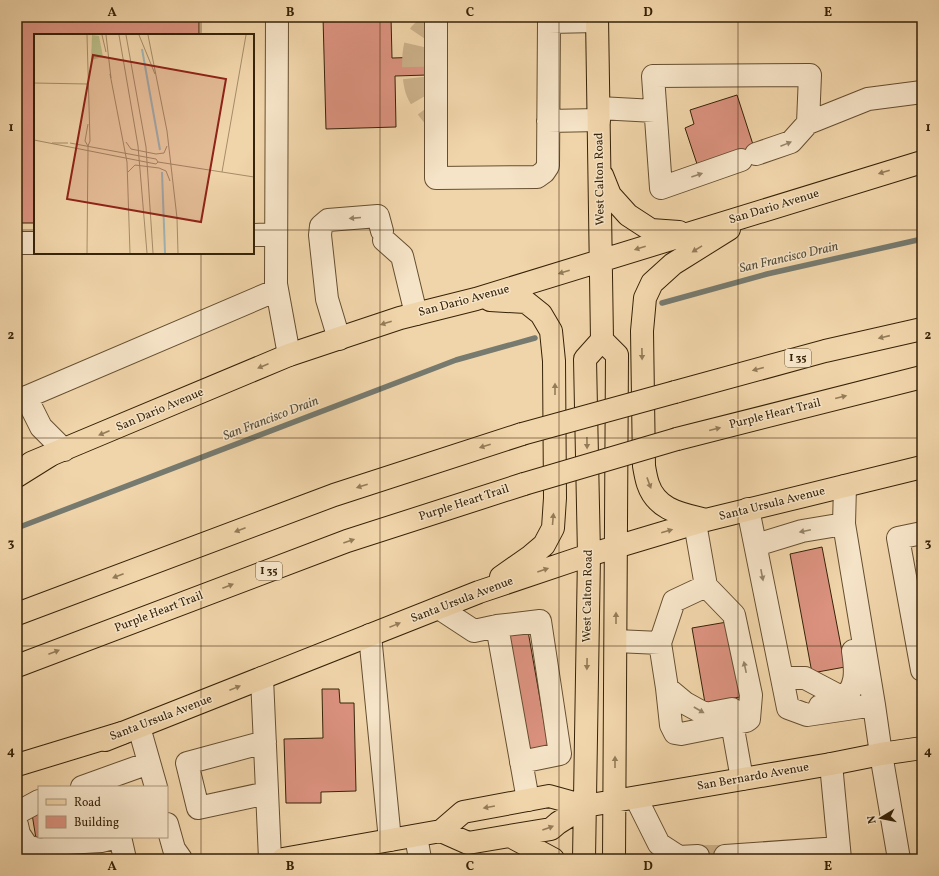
<svg xmlns="http://www.w3.org/2000/svg" width="939" height="876" viewBox="0 0 939 876" font-family="Vollkorn,serif">
	<rect width="100%" height="100%" fill="#f1d5aa"/>
	<filter id="stains"><feTurbulence type="fractalNoise" baseFrequency=".005" numOctaves="4"/><feColorMatrix values="0 0 0 0 .2 0 0 0 0 .09 0 0 0 0 .02 0 0 0 .5 -.17"/></filter>
	<radialGradient id="worn" r=".72"><stop offset=".6" stop-color="#630" stop-opacity="0"/><stop offset="1" stop-color="#630" stop-opacity=".3"/></radialGradient>
	<g fill="none" stroke-linecap="round" stroke-linejoin="round">
		<path stroke="#767a6f" stroke-width="5.5" d="M662 303 767 274 922 239
			M17 528 456 360 535 338"/>
	</g>
	<path fill="#db927f" stroke="#362207" d="M17 17H199V35H35V223H17Z
		M323 17H391L392 58 426 57 427 75 395 76 396 127 326 129Z
		M737 95 758 160 697 164 685 128 694 124 690 110Z
		M822 547 845 667 812 673 790 554Z
		M922 559V589L917 560Z
		M727 622 740 697 705 703 692 628Z
		M528 631 549 750 526 754 505 636Z
		M322 689H339L340 703H354L356 791 321 792V803H286L284 739 323 738Z
		M39 812V837H85L37 845 32 814Z"/>
	<g fill="none" stroke-linecap="round" stroke-linejoin="round">
		<path stroke="#ccb189" stroke-width="22" stroke-dasharray="22 11" stroke-linecap="butt" d="M436 21C431 25 423 29 419 35 411 46 412 80 417 92 421 102 430 112 436 120
			M698 856H725"/>
		<g stroke="#654f30" stroke-width="24">
			<path id="minor" d="M277 17 276 284 289 355
				M436 17V178L537 177 544 172 548 166 549 22
				M549 17V22L597 21
				M599 108 655 111
				M548 121 599 120
				M756 154 791 142 808 123
				M741 160 661 188 653 76 810 75 808 123 868 99 922 92
				M253 235 276 234
				M384 240 402 256 416 314
				M17 243H35
				M339 339 327 299 320 235 321 226 328 220 378 216 382 231
				M26 397 41 427 64 450
				M17 401 277 290
				M845 486 844 524 874 705 881 754 899 859
				M748 509 788 708 807 715 874 705
				M695 523 706 586 674 601 660 643 667 688 671 725 675 733 681 734 746 721 749 719 751 695 734 615 706 586
				M922 533 898 538 922 670
				M756 545 802 531 844 524
				M439 608 474 631 497 626
				M370 635 390 840
				M616 641 660 643
				M262 678 270 859
				M789 678H805L843 698
				M667 688 685 703 705 714 732 709
				M820 706C826 705 834 705 839 702 858 689 856 671 853 651
				M732 723 742 779
				M139 727 156 787
				M265 742 187 763 198 808 267 793
				M521 762 560 754 540 621 497 626 528 800
				M831 764 840 859
				M82 787 149 763
				M636 798 659 844 679 857 698 856
				M17 813 39 801
				M167 824 174 849 181 859
				M17 825 19 834 27 846 41 850 66 843 101 841 117 837
				M416 836 420 859
				M120 837 125 859
				M725 856 839 848"/>
		</g>
		<g stroke="#362207" stroke-width="24">
			<path id="major" d="M602 175 610 195 628 215 651 230 679 232
				M490 300 526 302 541 314 551 331 554 361 555 498 553 528 544 545 531 556 501 577
				M602 340 617 355 614 859
				M31 463 289 355 400 318 476 299 922 162
				M706 520C683 514 657 511 648 484 646 478 645 472 644 466L642 331 645 298 652 283 673 264 729 229
				M105 740 479 592 589 555 706 520 922 467
				M441 831 468 843 551 829 558 823 585 806
				M510 836 553 859
				M283 859 441 831 463 812 549 796 585 806 831 764 881 754 922 748
				M584 859 589 555 585 359 602 340 597 17"/>
		</g>
		<g stroke="#362207" stroke-width="24">
			<path id="highway" d="M675 392 825 351 922 329
				M677 439 922 377
				M17 476 49 456
				M17 614 334 495 522 434
				M17 666 347 541 524 484
				M17 765 122 733"/>
		</g>
		<use href="#minor" stroke="#f6e4c8" stroke-width="22"/>
		<use href="#major" stroke="#f1d5aa" stroke-width="22"/>
		<use href="#highway" stroke="#f1d5aa" stroke-width="22"/>
		<g stroke="#362207" stroke-width="24" stroke-linecap="butt">
			<path id="highway-bridge" d="M522 434 675 392
				M524 484 677 439"/>
		</g>
		<use href="#highway-bridge" stroke="#f1d5aa" stroke-width="22"/>
	</g>
	<defs><path id="oneway-solid" d="M-6-.8H1V-3.2L6.5 0L1 3.2V.8H-6Z"/></defs>
	<g fill="#968368">
		<use href="#oneway-solid" transform="translate(786 144) rotate(-22)"/>
		<use href="#oneway-solid" transform="translate(697 175) rotate(-19)"/>
		<use href="#oneway-solid" transform="translate(355 218) rotate(175)"/>
		<use href="#oneway-solid" transform="translate(805 531) rotate(168)"/>
		<use href="#oneway-solid" transform="translate(762 575) rotate(79)"/>
		<use href="#oneway-solid" transform="translate(745 667) rotate(-102)"/>
		<use href="#oneway-solid" transform="translate(699 710) rotate(30)"/>
	</g>
	<g fill="#947c58">
		<use href="#oneway-solid" transform="translate(884 172) rotate(163)"/>
		<use href="#oneway-solid" transform="translate(640 248) rotate(163)"/>
		<use href="#oneway-solid" transform="translate(697 249) rotate(148)"/>
		<use href="#oneway-solid" transform="translate(564 272) rotate(163)"/>
		<use href="#oneway-solid" transform="translate(386 323) rotate(162)"/>
		<use href="#oneway-solid" transform="translate(884 337) rotate(167)"/>
		<use href="#oneway-solid" transform="translate(642 354) rotate(89)"/>
		<use href="#oneway-solid" transform="translate(263 366) rotate(157)"/>
		<use href="#oneway-solid" transform="translate(758 369) rotate(165)"/>
		<use href="#oneway-solid" transform="translate(555 389) rotate(-90)"/>
		<use href="#oneway-solid" transform="translate(841 397) rotate(-14)"/>
		<use href="#oneway-solid" transform="translate(715 429) rotate(-14)"/>
		<use href="#oneway-solid" transform="translate(104 433) rotate(157)"/>
		<use href="#oneway-solid" transform="translate(587 443) rotate(89)"/>
		<use href="#oneway-solid" transform="translate(485 446) rotate(162)"/>
		<use href="#oneway-solid" transform="translate(649 483) rotate(70)"/>
		<use href="#oneway-solid" transform="translate(362 486) rotate(162)"/>
		<use href="#oneway-solid" transform="translate(553 519) rotate(-85)"/>
		<use href="#oneway-solid" transform="translate(240 530) rotate(159)"/>
		<use href="#oneway-solid" transform="translate(667 531) rotate(-16)"/>
		<use href="#oneway-solid" transform="translate(349 541) rotate(-19)"/>
		<use href="#oneway-solid" transform="translate(543 570) rotate(-19)"/>
		<use href="#oneway-solid" transform="translate(118 576) rotate(159)"/>
		<use href="#oneway-solid" transform="translate(228 586) rotate(-21)"/>
		<use href="#oneway-solid" transform="translate(616 618) rotate(-90)"/>
		<use href="#oneway-solid" transform="translate(395 625) rotate(-22)"/>
		<use href="#oneway-solid" transform="translate(54 652) rotate(-21)"/>
		<use href="#oneway-solid" transform="translate(587 664) rotate(91)"/>
		<use href="#oneway-solid" transform="translate(235 688) rotate(-22)"/>
		<use href="#oneway-solid" transform="translate(615 762) rotate(-90)"/>
		<use href="#oneway-solid" transform="translate(489 807) rotate(170)"/>
		<use href="#oneway-solid" transform="translate(548 828) rotate(-20)"/>
	</g>
	<path fill="none" stroke="#362207" stroke-width="1" stroke-opacity="0.55" d="M201 17V35M380 17V859M559 17V859M738 17V859M17 230H35M253 230H922M201 253V859M17 438H922M17 646H922"/>
	<g text-anchor="middle" dominant-baseline="central" stroke-width="3" stroke-linejoin="round" paint-order="stroke">
		<g fill="#f6e4c8" stroke="#705c41" stroke-width="1">
			<rect x="785" y="349" width="26" height="18" rx="3"/>
			<rect x="256" y="562" width="26" height="18" rx="3"/>
		</g>
		<g font-size="11" font-weight="bold" fill="#362207">
			<text x="798" y="358">I 35</text>
			<text x="269" y="571">I 35</text>
		</g>
		<g font-size="12" fill="#362207" stroke="#f6e4c8">
			<text transform="translate(600 179) rotate(-91)">West Calton Road</text>
			<text transform="translate(774 207) rotate(-17)">San Dario Avenue</text>
			<text transform="translate(464 301) rotate(-15)">San Dario Avenue</text>
			<text transform="translate(160 410) rotate(-23)">San Dario Avenue</text>
			<text transform="translate(775 414) rotate(-14)">Purple Heart Trail</text>
			<text transform="translate(464 503) rotate(-18)">Purple Heart Trail</text>
			<text transform="translate(772 504) rotate(-14)">Santa Ursula Avenue</text>
			<text transform="translate(588 596) rotate(-89)">West Calton Road</text>
			<text transform="translate(462 600) rotate(-21)">Santa Ursula Avenue</text>
			<text transform="translate(159 612) rotate(-21)">Purple Heart Trail</text>
			<text transform="translate(161 718) rotate(-21)">Santa Ursula Avenue</text>
			<text transform="translate(753 777) rotate(-10)">San Bernardo Avenue</text>
		</g>
		<g font-size="13" font-style="italic" fill="#564e3b" stroke="#f6e4c8">
			<text transform="translate(789 258) rotate(-13)">San Francisco Drain</text>
			<text transform="translate(271 419) rotate(-21)">San Francisco Drain</text>
		</g>
	</g>
	<g transform="translate(34 34)">
		<rect width="220" height="220" fill="#f1d5aa"/>
		<path d="M58 1 65 2 69 23 57 26Z" fill="#babd88"/>
		<path fill="none" stroke="#a1b5b5" stroke-width="2" d="M108 15 126 116M128 138 131 219"/>
		<path fill="none" stroke="#a68d69" stroke-width="1" d="M68 1 72 18M72 1 77 44M85 1 104 112 113 219M92 1 112 113 119 219M105 1 121 40M114 1 133 97 143 184 144 219M76 40 93 128 96 219M0 49 54 50M54 90 51 107 54 112M0 106 122 130 124 128 220 143M92 108 97 115 122 120 130 119 133 112M18 109H34M36 109 122 125 124 128M94 138 101 131 125 134 132 137 136 147M188 138 212 1M53 219 54 112 56 107 53 1"/>
		<path fill="#8f2418" fill-opacity="0.15" stroke="#8f2418" stroke-width="2" d="M59 21 192 45 167 188 33 165Z"/>
		<rect width="220" height="220" fill="none" stroke="#362207" stroke-width="2"/>
	</g>
	<rect width="939" height="876" fill="none" stroke="#f1d5aa" stroke-width="44"/>
	<rect x="38" y="786" width="130" height="52" fill="#f6e4c8" stroke="#a9967b"/>
	<rect x="46" y="799" width="20" height="6" fill="#f1d5aa" stroke="#a9967b"/>
	<text x="74" y="806" font-size="12" fill="#362207">Road</text>
	<rect x="46" y="816" width="20" height="12" fill="#db927f" stroke="#a9967b"/>
	<text x="74" y="826" font-size="12" fill="#362207">Building</text>
	<g transform="translate(881 818) rotate(260)" stroke="#f6e4c8" stroke-width="3" paint-order="stroke">
	<path d="M0-3L7 15L0 10L-7 15Z" fill="#362207"/>
	<text y="-6" font-size="11" font-weight="bold" text-anchor="middle" fill="#362207">N</text>
	</g>
	<rect x="22" y="22" width="895" height="832" fill="none" stroke="#362207" stroke-width="1.5"/>
	<g font-size="13" text-anchor="middle" font-weight="bold" fill="#362207">
		<text x="112" y="16">A</text>
		<text x="290" y="16">B</text>
		<text x="470" y="16">C</text>
		<text x="648" y="16">D</text>
		<text x="828" y="16">E</text>
		<text x="11" y="131">1</text>
		<text x="928" y="131">1</text>
		<text x="11" y="339">2</text>
		<text x="928" y="339">2</text>
		<text x="11" y="547">3</text>
		<text x="928" y="547">3</text>
		<text x="11" y="755">4</text>
		<text x="928" y="755">4</text>
		<text x="112" y="870">A</text>
		<text x="290" y="870">B</text>
		<text x="470" y="870">C</text>
		<text x="648" y="870">D</text>
		<text x="828" y="870">E</text>
	</g>
	<rect width="100%" height="100%" filter="url(#stains)"/>
	<rect width="100%" height="100%" fill="url(#worn)"/>
</svg>
